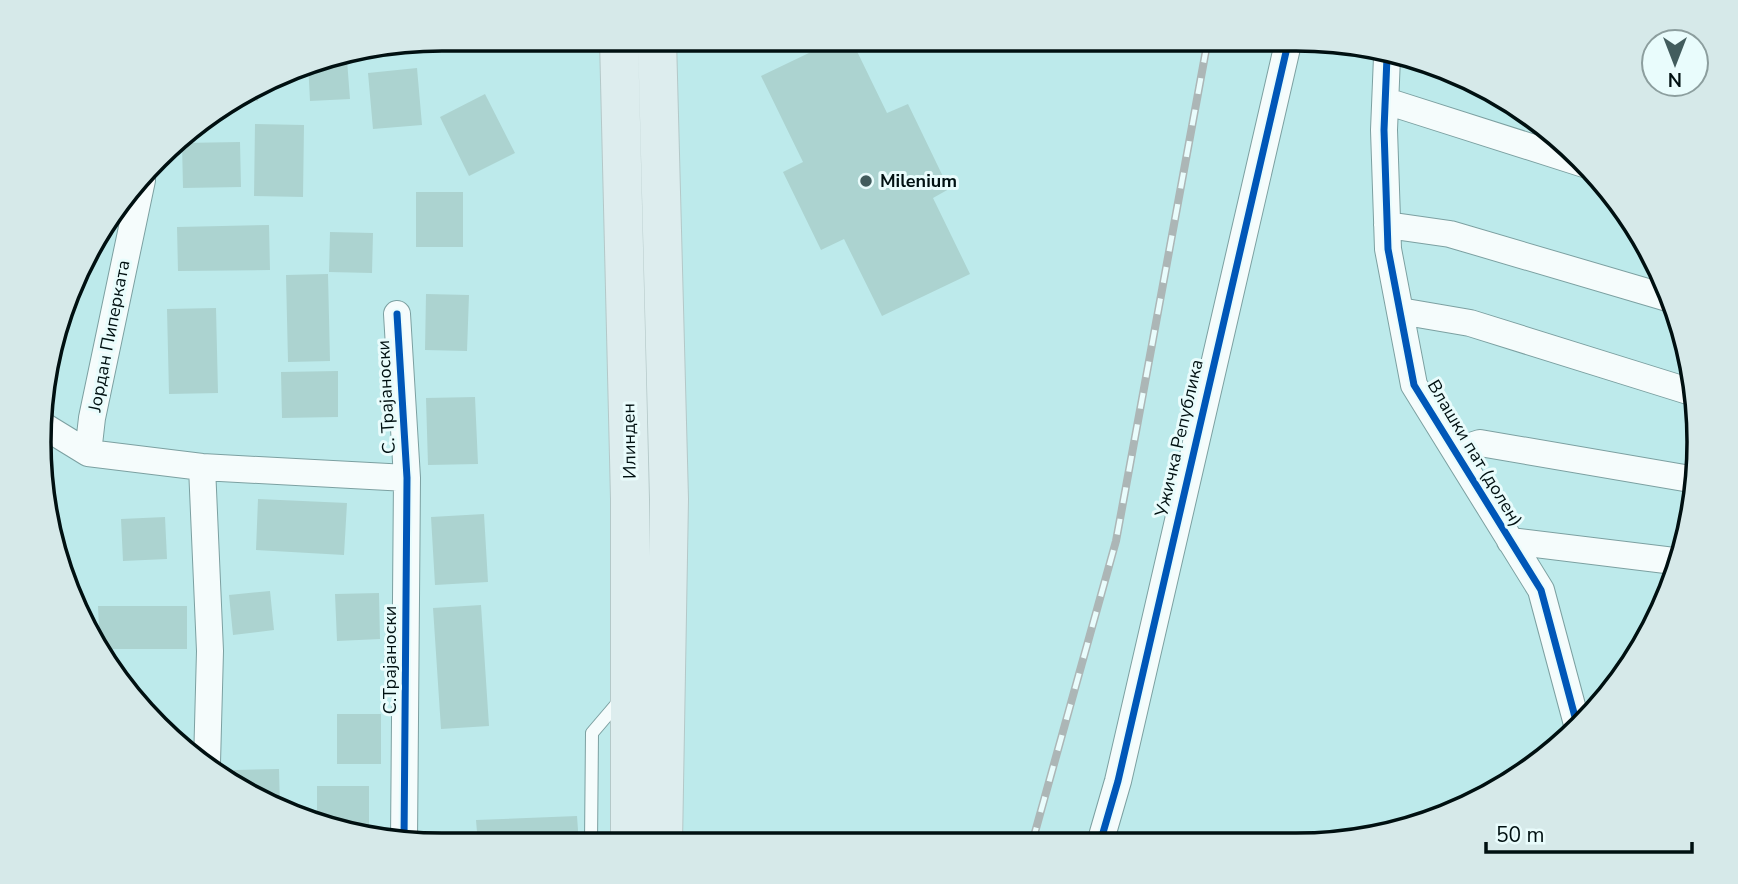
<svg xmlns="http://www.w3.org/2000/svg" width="1738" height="884" viewBox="0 0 1738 884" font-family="'Nunito Sans',sans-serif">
	<rect width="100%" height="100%" fill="#bdeaeb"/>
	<path fill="#acd3d0" d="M838 39H851L887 113 908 104 949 189 933 198 970 274 882 316 844 239 821 250 783 172 803 162 761 76Z
		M347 60 350 99 310 101 308 62Z
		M417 68 422 125 373 129 368 73Z
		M258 89V101H235L254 91Z
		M485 94 515 153 469 176 440 117Z
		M255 124 304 125 303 197 254 196Z
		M240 142 241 187 183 188 182 143Z
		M416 192H463V247H416Z
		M269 225 270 270 178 271 177 227Z
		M330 232 373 233 372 273 329 272Z
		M328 274 330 361 288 362 286 275Z
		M426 294 469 295 467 351 425 350Z
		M216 308 218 393 169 394 167 309Z
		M54 345 57 346 51 387 46 386V363Z
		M338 371V417L282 418 281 372Z
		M475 397 478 464 428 465 426 398Z
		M258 499 347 503 344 555 256 550Z
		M484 514 488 582 435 585 431 517Z
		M165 517 167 559 123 561 121 519Z
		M270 591 274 630 233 635 229 595Z
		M379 593 380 639 337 641 335 594Z
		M481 605 489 726 441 729 433 608Z
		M98 606H187V649H100Z
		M337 714H381V764H337Z
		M279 769 280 808 264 804 235 783 234 770Z
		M317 786H369V832L317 818Z
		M577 816 579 844H478L476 820Z"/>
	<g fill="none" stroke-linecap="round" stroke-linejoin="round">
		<g stroke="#7ca0a1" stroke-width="14">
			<path id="service" d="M591 844 592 733 621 699"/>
		</g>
		<g stroke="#7ca0a1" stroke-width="28">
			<path id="minor" d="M1387 57 1384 130 1388 249 1414 385 1541 590 1578 728
				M1386 101 1584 164
				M1387 225 1450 234 1671 299
				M1400 311 1470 323 1688 391
				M397 314 407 478 404 841
				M44 426 88 453 202 467 407 478
				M1455 451 1480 443 1696 480
				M88 453 92 418 142 180
				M202 467 210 651 207 763
				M1510 541 1674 561
				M1100 843 1118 781 1289 39"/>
		</g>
		<g stroke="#b4c8c8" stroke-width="40">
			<path id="primary" d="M619 39 630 499V844
				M657 39 669 499 663 844"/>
		</g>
		<use href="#service" stroke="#f5fcfc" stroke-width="12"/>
		<use href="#minor" stroke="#f5fcfc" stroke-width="26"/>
		<use href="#primary" stroke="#ddedee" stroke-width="38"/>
		<g stroke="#acb6b6" stroke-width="8">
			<path id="rail" d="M1032 843 1116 541 1208 39"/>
		</g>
		<use href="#rail" stroke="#e9fcfc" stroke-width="5" stroke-dasharray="16" stroke-linecap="butt"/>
		<g stroke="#e9fcfc" stroke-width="11">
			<path id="cycleway" d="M1387 57 1384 130 1388 249 1414 385 1541 590 1578 728
				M397 314 407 478 404 841
				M1100 843 1118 781 1289 39"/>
		</g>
		<use href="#cycleway" stroke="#0057b8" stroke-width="7"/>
	</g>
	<circle fill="#425c5d" stroke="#e9fcfc" stroke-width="2.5" cx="866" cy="181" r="7"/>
	<g text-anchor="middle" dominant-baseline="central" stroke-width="6" stroke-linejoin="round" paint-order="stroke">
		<g font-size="18" font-weight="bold" fill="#001011" stroke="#e9fcfc" text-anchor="start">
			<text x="880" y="181">Milenium</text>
		</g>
		<g font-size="18" fill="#001011" stroke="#e9fcfc">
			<text transform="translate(109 336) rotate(-79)">Јордан Пиперката</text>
			<text transform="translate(386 397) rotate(-93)">С. Трајаноски</text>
			<text transform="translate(1179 438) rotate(-77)">Ужичка Република</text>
			<text transform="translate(629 441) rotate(-91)">Илинден</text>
			<text transform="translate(1475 453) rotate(59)">Влашки пат (долен)</text>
			<text transform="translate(390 660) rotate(-90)">С.Трајаноски</text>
		</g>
	</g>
	<path d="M0 0H1738V884H0ZM442 51H1296A391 391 0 0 1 1687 442V442A391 391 0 0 1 1296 833H442A391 391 0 0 1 51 442V442A391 391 0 0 1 442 51Z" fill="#d6e9e9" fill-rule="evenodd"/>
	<path fill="none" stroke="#001011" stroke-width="3.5" d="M442 51H1296A391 391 0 0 1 1687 442V442A391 391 0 0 1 1296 833H442A391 391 0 0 1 51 442V442A391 391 0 0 1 442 51Z"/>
	<g transform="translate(1675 63) rotate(180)"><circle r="33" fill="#e9fcfc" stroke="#8c9e9e" stroke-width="2"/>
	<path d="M0-5L12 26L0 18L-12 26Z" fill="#425c5d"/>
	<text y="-10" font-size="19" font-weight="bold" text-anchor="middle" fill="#001011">N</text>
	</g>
	<path d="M1486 842v10h206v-10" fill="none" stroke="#001011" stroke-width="3.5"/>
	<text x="1496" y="842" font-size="21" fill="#001011" stroke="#e9fcfc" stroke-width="5" paint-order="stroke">50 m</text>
</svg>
